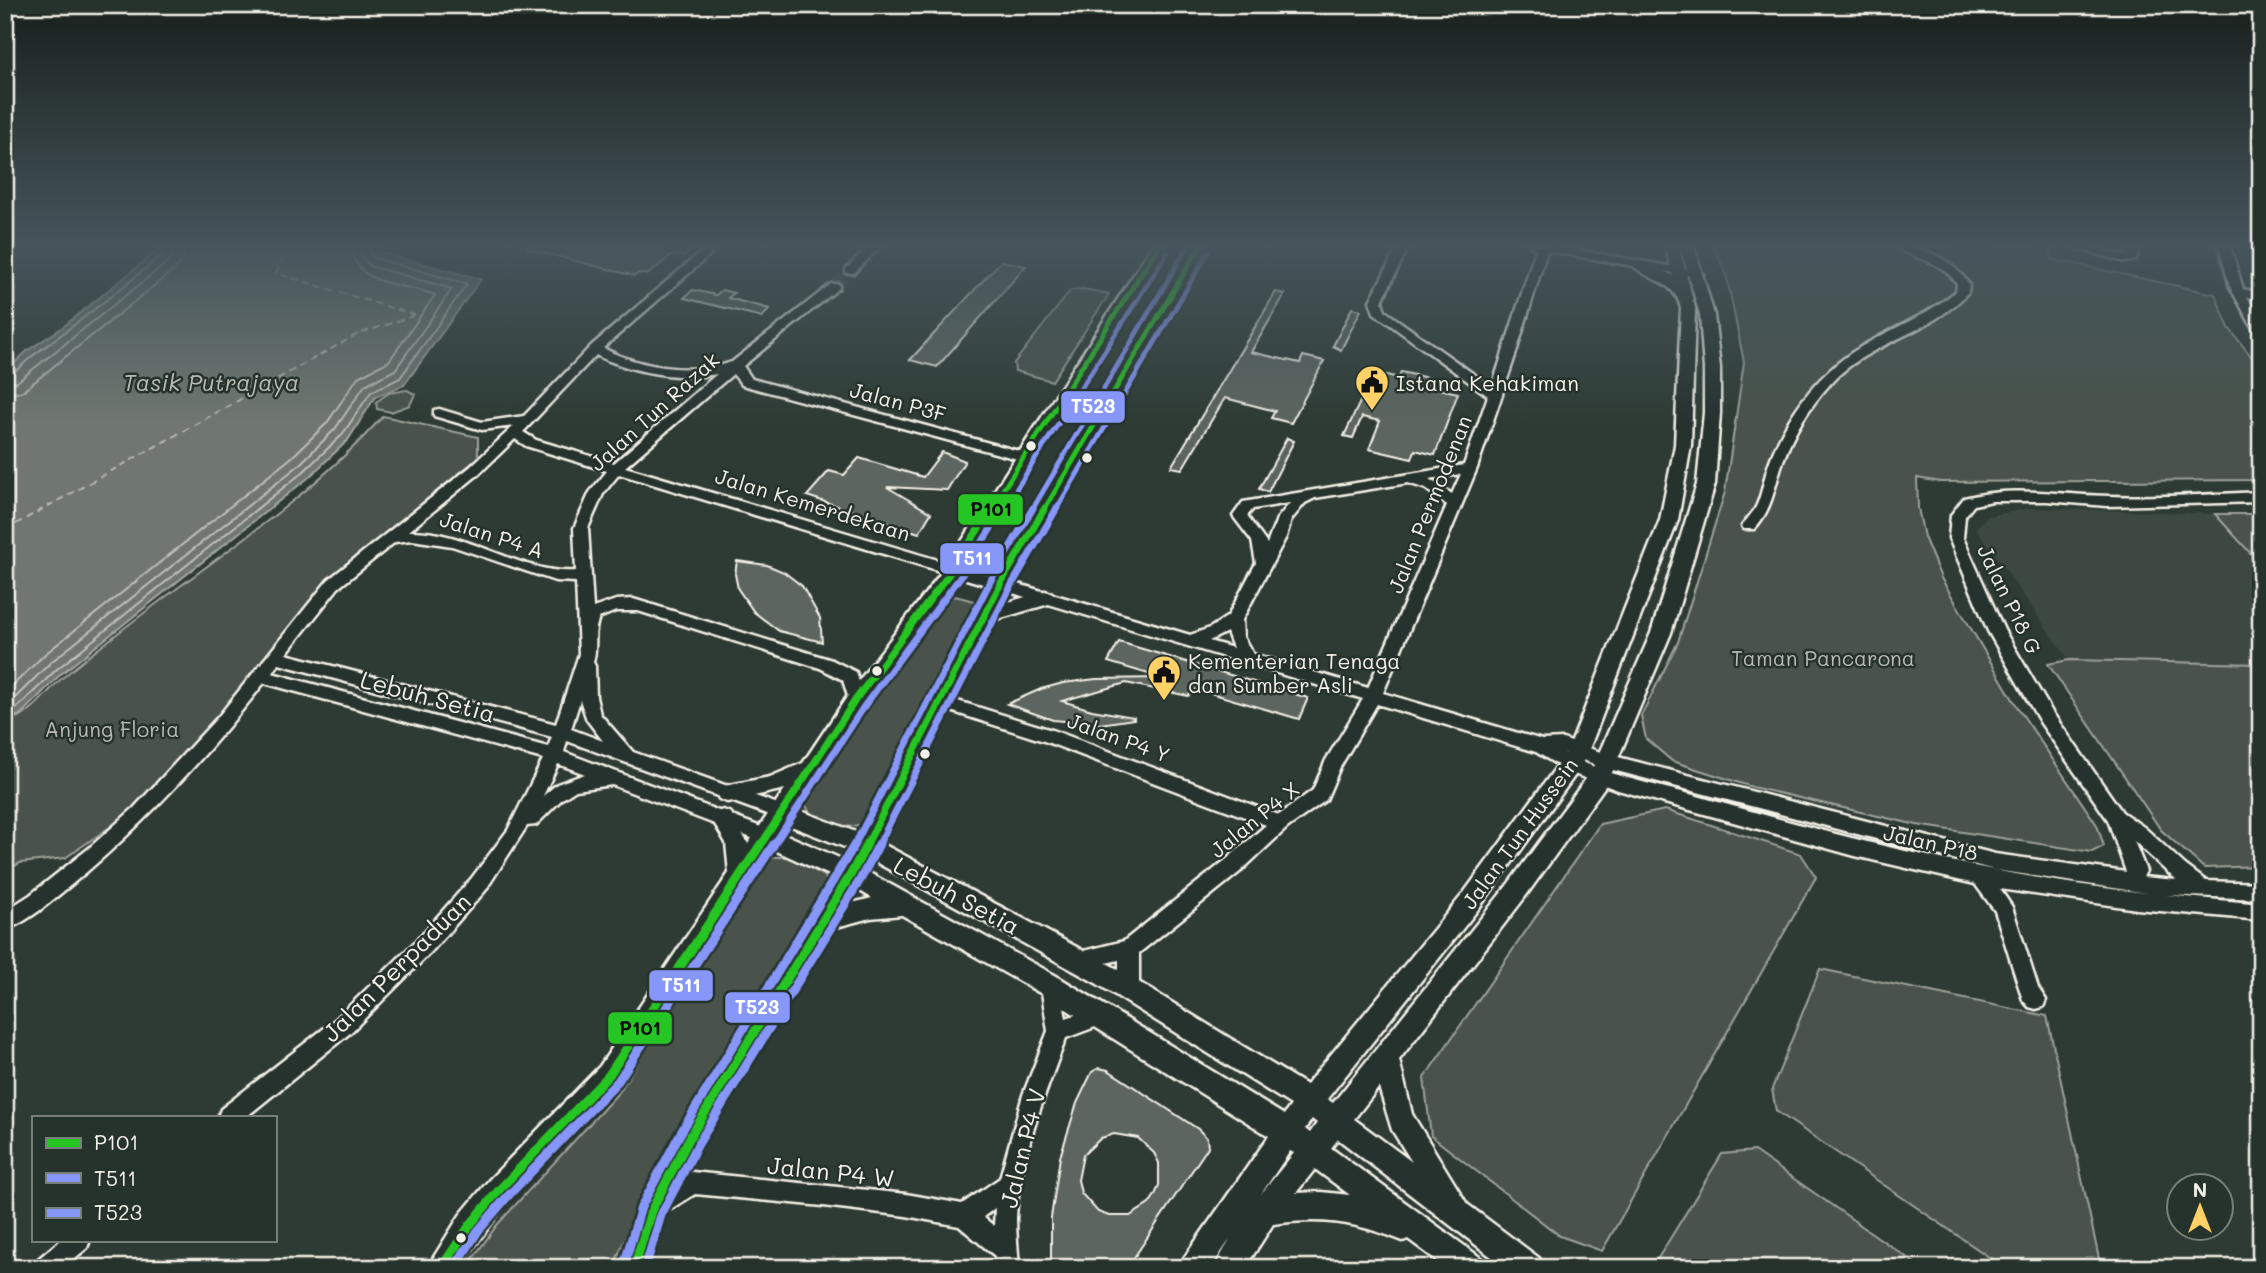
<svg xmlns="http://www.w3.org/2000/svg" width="2266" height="1273" viewBox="0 0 2266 1273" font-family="Mali,sans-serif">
	<rect width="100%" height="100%" fill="#2e3b34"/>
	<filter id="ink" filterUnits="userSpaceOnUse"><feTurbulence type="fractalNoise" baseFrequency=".0143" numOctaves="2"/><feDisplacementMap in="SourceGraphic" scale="14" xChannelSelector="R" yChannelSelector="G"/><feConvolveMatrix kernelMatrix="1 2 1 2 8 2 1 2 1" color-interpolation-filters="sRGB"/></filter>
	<g filter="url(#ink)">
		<path fill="#3c4841" d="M2031 508 2215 514 2261 565V664L2069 660 1976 528 1988 516Z"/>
		<path fill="#48524c" stroke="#9ea29a" stroke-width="2" d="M1713 246H2051V259L2215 294 2229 328 2261 369V480L1940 482 1917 478 1918 508 1924 537 1941 578 2018 708 2097 825 2104 846 2092 852 1917 825 1752 787 1672 761 1646 739 1641 716 1678 642 1725 492 1744 362 1726 273Z
			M1083 289 1109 294 1052 381 1015 371 1014 363 1071 290Z
			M407 390 415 394 410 405 391 412 377 409 376 402 389 393Z
			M383 416 478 437V458L327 580 202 740 120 820 65 858 20 863 5 871V722C35 712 37 702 59 681 74 667 92 654 108 641 200 567 304 505 383 416Z
			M2215 514H2261V565Z
			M955 596 978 602 980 607 872 818C850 834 833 824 811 815L804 802 805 793 944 600Z
			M2069 660 2261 664V866L2204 868 2161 830 2048 664Z
			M1665 810 1801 854 1816 877 1602 1251 1560 1236 1431 1136 1424 1078 1600 824Z
			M774 857H790L825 876 828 887 825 899 640 1203 613 1268H466L497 1225 620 1091 761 862Z
			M1820 969 2047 1016 2101 1268H2005L1776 1111 1772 1089Z
			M1754 1151 1922 1268H1652L1722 1154Z"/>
		<path fill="#6f7770" stroke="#a4a8a0" stroke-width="2" d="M163 246H382L375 251 481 279 404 385 375 397 348 440 308 478 61 674 20 715 5 720V372L27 351 63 327Z"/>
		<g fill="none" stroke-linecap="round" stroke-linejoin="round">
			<path stroke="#bfc0b8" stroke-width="2" d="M5 377C17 373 24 362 35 354 79 322 121 289 163 254L166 246
				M5 385 17 382 169 261 175 246
				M5 396 23 391 175 269 183 260 186 246
				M5 693 45 654 291 458 327 423 358 377 389 361 435 295C403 282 356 289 351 246
				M5 704 12 701 51 662 298 466 335 429 365 385 395 370 452 289 370 266 362 257 361 246
				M5 713 16 709 57 669 303 472 342 435 371 392 400 378 467 284 375 258 370 253 371 246"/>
			<path stroke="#b8bab2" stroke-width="2" stroke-dasharray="7 5" stroke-linecap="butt" d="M289 246 276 273 415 315
				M5 530 358 334 416 315"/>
		</g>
		<path fill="#5c655e" stroke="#f4f1e8" stroke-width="2" fill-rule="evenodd" d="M528 246H698L684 256H671L647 275 639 273 635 276 528 249Z
			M1001 261 1026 266 937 367 910 360Z
			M693 290 716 295 722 290 734 293 728 298 770 309 762 317 684 298Z
			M1276 292 1285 294 1251 352 1300 363 1303 356 1324 361 1291 423 1271 418 1275 411 1225 398 1182 469 1171 467Z
			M1352 308 1361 310 1341 350 1333 346Z
			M1374 372 1399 378 1401 372 1442 381 1439 389 1458 393 1435 455 1415 450 1412 459 1369 449 1380 421 1362 417 1353 438 1344 436Z
			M1287 438 1294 441 1268 492 1259 489Z
			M942 452 965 461 947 490 887 487 931 513 919 533 807 496 829 471 844 475 859 458 923 477Z
			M737 561 767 565 784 572 802 586 820 618 822 642 779 631 754 612 738 589 735 574Z
			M1119 642 1210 669 1308 698 1299 719 1197 689 1188 696 1126 683 1062 701 1092 710 1134 717V719L1100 724 1053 720 1007 704 1041 689 1063 683 1096 679 1162 678 1108 662Z
			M1099 1068 1108 1070 1198 1129 1207 1138 1208 1147 1127 1268H1051V1218L1060 1157 1077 1103 1092 1072ZM1114 1134 1138 1138 1154 1153 1159 1163V1185L1155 1195 1149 1204 1130 1216H1109L1098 1212 1081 1193 1078 1180 1083 1155 1101 1138Z"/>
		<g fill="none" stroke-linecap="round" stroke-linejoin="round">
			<path stroke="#4c564f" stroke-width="12" stroke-dasharray="12 6" stroke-linecap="butt" d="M705 254 715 246
				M835 286 850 271"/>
			<g stroke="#f4f1e8" stroke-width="5">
				<path id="minor" d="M869 246H881L854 273H846V269Z
					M1398 246H1409L1382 301 1385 311 1492 387 1536 249 1531 246H1554L1697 271 1703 274 1697 277 1547 251 1515 356 1477 468 1383 693 1542 740 1563 739 1606 754 1995 854 2126 872 2108 820 2040 722 1988 631 1949 538 1951 515 1964 498C2012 485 2060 495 2109 496 2160 498 2210 494 2261 492V502L2107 506 2047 501H1992L1974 505 1965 516 1963 538 2004 630 2052 712 2122 812 2145 828 2185 865 2206 881 2261 883V899L2166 895 2261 904V920L2137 909 2000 889 2012 907 2038 988 2046 1000 2043 1007 2036 1009 2029 1007 2023 1000 1995 911 1975 884 1855 856 1618 790 1571 773 1536 752 1377 704 1340 767 1326 800 1287 828 1241 871 1139 953V990L1136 996 1129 999 1122 996 1119 990V960L1079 969 1072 966 1069 960 1072 954 1124 941 1227 859 1266 825 1044 741 932 705 930 701 932 697 938 695 1055 731 1279 815 1313 790 1326 760 1363 699 619 474 603 494 588 528 593 608 616 600 633 599 832 660 856 672 864 699 862 703H850L843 680 820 668 638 611H616L599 618C592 634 598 646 593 662L595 666 596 697 600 714 633 752 789 808 792 813 789 818 783 820 567 741 564 752 774 832 777 837 774 842 768 845 762 842 612 785 576 790 562 799 536 825 527 826 485 891 431 952 350 1033 246 1117H218L221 1109 336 1019 417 940 471 879 508 830 543 759 264 683C206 757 143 826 71 885 51 901 30 921 5 930V911L30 895 88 849 134 808 218 717 328 580 470 467 514 426 482 430 434 416V410L439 409 482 422 524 416 591 346 701 252 711 254 603 348C640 368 693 375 732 362L831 284H839V288L743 366 752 379 1030 454 1032 457 1025 461 742 385 733 374 625 467 1190 635 1210 628 1228 616 1256 563 1252 541 1233 516 1243 502 1464 465 1488 396 1374 313 1370 301ZM596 355C629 372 681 381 717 374L614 463 536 440 523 432ZM515 439 526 446 607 471 590 492 574 528 576 571C521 575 468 530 409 531L480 473ZM1461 474 1452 494 1429 479ZM1408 483 1426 489 1447 505 1368 688 1253 654 1243 637 1242 620 1286 537 1291 520 1305 503 1315 498ZM1290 503 1277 519 1267 544 1247 516 1253 509ZM412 540 452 546 555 581 576 582 579 654 556 724 286 654 338 588 395 542ZM1227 632 1233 648 1209 641ZM279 664 552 737 548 747 272 673ZM580 700 587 720 603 741 571 729ZM1564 753 1605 768 1995 870 2147 893C1997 877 1855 841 1711 800 1661 785 1610 778 1564 753ZM558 764 585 774 557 784 543 796ZM2134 841 2176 880 2143 877 2146 871Z
					M1895 246C1924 246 1952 259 1969 284L1968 292C1931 335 1868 341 1830 384 1810 406 1793 433 1783 461 1774 486 1773 509 1754 529H1744L1742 526C1746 520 1751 515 1755 509 1763 494 1764 475 1771 458 1783 426 1804 393 1830 370 1867 335 1918 324 1956 291L1957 284C1938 256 1912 261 1895 246Z
					M2068 246H2086L2125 256 2129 248 2139 250 2136 260 2125 262Z
					M2219 246H2230L2243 289 2261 293V300L2247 297 2261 321V336L2255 332 2230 287Z
					M1051 977 1058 980 1066 1018 1099 1007 1106 1009 1109 1016 1106 1023 1066 1038C1046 1091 1018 1162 1016 1219 1016 1235 1018 1252 1019 1268H995V1256L959 1226 906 1216 823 1206 695 1194 656 1218 648 1215 645 1207 648 1199 692 1172 906 1194 962 1204 1000 1178 1023 1095 1048 1031 1041 986 1044 980ZM995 1208 994 1226 983 1217Z
					M61 1240H90L87 1248 63 1268H34L37 1260Z"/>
			</g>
			<g stroke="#f4f1e8" stroke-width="5">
				<path id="major" d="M1152 246H1166L958 574 863 704 796 809 861 834 992 583 1193 246H1207L999 605 1045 591 1052 593 1054 598 1052 603 991 621 879 842 1114 967 1306 1085 1463 894 1568 751 1660 520 1675 445 1681 308C1674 280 1651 282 1633 266L1640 262 1673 275 1665 246H1679L1695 308 1691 445 1678 520 1588 752 1578 771 1479 908 1327 1099 1333 1103 1506 887 1591 772 1651 633 1697 484 1704 413V368L1700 315 1680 246H1694L1714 315 1720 368V413L1715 484 1671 633 1608 782 1522 901 1399 1060 1412 1114 1467 1204 1539 1258 1543 1268H1506L1338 1139 1331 1148 1481 1258 1485 1268H1447L1408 1239 1403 1241C1356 1222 1323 1217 1273 1224L1245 1268H1214L1230 1239 1211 1268H1180L1184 1258 1269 1136 1042 994 902 915 870 918 829 929 698 1148 663 1215 648 1268H620L641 1201 680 1130 836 878 770 848 618 1084 509 1200 458 1268H427L460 1215 489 1180 600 1066 729 873 726 843 712 819 715 813 723 810 731 813 748 844 785 789 727 802 719 799 716 793 719 787 770 777 803 763 849 694 946 566ZM786 824 852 850 846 861 780 832ZM870 859 1096 983 1291 1105 1284 1115 1060 978 864 870ZM855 888 872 898 844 905ZM1379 1087 1392 1130 1412 1162 1354 1119ZM1312 1119 1317 1123 1310 1133 1305 1129ZM1290 1151 1294 1153 1261 1194ZM1315 1169 1350 1195 1321 1192 1296 1193Z"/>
			</g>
			<use href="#minor" fill="#26332d" fill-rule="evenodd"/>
			<use href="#major" fill="#26332d" fill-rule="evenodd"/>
			<g stroke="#26332d" stroke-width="10">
				<path id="bus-1-far2" d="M990 510 1159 246
					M1044 510 1200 246"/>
			</g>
			<g stroke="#26332d" stroke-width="12">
				<path id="bus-1-far1" d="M760 846 856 699 952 570 992 508
					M866 846 1001 583 1045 508"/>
			</g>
			<g stroke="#26332d" stroke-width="14">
				<path id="bus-1" d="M441 1268 470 1225 499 1190 609 1075 761 844
					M634 1268 651 1211 689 1139 851 874 867 844"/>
			</g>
			<g stroke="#26332d" stroke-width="10">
				<path id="bus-2-far2" d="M1003 510 1168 252
					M1056 510 1209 251"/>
			</g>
			<g stroke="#26332d" stroke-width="12">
				<path id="bus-2-far1" d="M773 846 865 705 961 576 1004 508
					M878 846 1010 588 1057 508"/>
			</g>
			<g stroke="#26332d" stroke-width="14">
				<path id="bus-2" d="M454 1268 478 1231 507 1197 618 1081 774 844
					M645 1268 661 1215 698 1144 860 880 879 844"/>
			</g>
			<g stroke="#26332d" stroke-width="10">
				<path id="bus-3-far2" d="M1032 510 1188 246"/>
			</g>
			<g stroke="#26332d" stroke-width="12">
				<path id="bus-3-far1" d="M854 846 992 578 1033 508"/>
			</g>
			<g stroke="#26332d" stroke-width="14">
				<path id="bus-3" d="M624 1265 641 1207 680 1134 855 844"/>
			</g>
			<use href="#bus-1-far2" stroke="#25c623" stroke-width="5"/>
			<use href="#bus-1-far1" stroke="#25c623" stroke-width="7"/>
			<use href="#bus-1" stroke="#25c623" stroke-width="9"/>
			<use href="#bus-2-far2" stroke="#8697f9" stroke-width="5"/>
			<use href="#bus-2-far1" stroke="#8697f9" stroke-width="7"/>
			<use href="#bus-2" stroke="#8697f9" stroke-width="9"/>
			<use href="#bus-3-far2" stroke="#8697f9" stroke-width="5"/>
			<use href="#bus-3-far1" stroke="#8697f9" stroke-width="7"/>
			<use href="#bus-3" stroke="#8697f9" stroke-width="9"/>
		</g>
	</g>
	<linearGradient id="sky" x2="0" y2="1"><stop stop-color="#19201d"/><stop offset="0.58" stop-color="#46555c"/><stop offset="1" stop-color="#46555c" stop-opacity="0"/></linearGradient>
	<rect width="2266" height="424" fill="url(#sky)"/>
	<defs>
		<g id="civic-pin" transform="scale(1.75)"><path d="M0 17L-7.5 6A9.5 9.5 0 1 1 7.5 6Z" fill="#ffd166" stroke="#26332d"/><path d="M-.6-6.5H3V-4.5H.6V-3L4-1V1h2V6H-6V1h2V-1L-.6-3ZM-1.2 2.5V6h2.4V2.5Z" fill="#111"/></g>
	</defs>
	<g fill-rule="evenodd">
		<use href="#civic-pin" x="1372" y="382"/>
		<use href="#civic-pin" x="1164" y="672"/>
	</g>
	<g fill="#f4f1e8" stroke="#26332d" stroke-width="2.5">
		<circle cx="1031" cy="446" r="6"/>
		<circle cx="1087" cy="458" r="6"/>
		<circle cx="877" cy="671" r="6"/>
		<circle cx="925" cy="754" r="6"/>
		<circle cx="461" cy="1238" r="6"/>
	</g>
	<g text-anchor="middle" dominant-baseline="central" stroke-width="5" stroke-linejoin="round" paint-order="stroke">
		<g font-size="21" fill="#f4f1e8" stroke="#26332d" text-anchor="start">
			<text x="1396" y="382">Istana Kehakiman</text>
			<text x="1188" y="660">Kementerian Tenaga<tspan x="1188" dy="24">dan Sumber Asli</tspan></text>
		</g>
		<g font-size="21" fill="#f4f1e8" stroke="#26332d">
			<text transform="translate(898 401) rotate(15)">Jalan P3F</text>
			<text transform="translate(654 411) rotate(-42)">Jalan Tun Razak</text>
			<text transform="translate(813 504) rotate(17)">Jalan Kemerdekaan</text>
			<text transform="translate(1429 504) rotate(-68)">Jalan Permodenan</text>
			<text transform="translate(492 534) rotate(18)">Jalan P4 A</text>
			<text transform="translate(2010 599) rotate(64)">Jalan P18 G</text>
			<text transform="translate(1119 737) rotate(20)">Jalan P4 Y</text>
			<text transform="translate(1254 819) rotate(-39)">Jalan P4 X</text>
			<text transform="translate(1519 833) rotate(-54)">Jalan Tun Hussein</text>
			<text transform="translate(1931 842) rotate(13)">Jalan P18</text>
		</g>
		<g font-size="21" fill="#b8b9b1" stroke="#26332d">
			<text x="1823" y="657">Taman Pancarona</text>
			<text x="112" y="728">Anjung Floria</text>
		</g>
		<g font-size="23" font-style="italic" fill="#b8bab2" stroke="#26332d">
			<text x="211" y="382">Tasik Putrajaya</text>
		</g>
		<g font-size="24" fill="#f4f1e8" stroke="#26332d">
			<text transform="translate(428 696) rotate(15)">Lebuh Setia</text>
			<text transform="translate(957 895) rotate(28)">Lebuh Setia</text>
			<text transform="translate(396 967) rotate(-45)">Jalan Perpaduan</text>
			<text transform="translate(1022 1148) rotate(-76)">Jalan P4 V</text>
			<text transform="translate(831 1171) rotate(6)">Jalan P4 W</text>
		</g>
	</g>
	<g stroke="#26332d" stroke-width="2.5">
		<rect x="1060" y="390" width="66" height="34" rx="7" fill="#8697f9"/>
		<rect x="957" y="493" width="67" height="33" rx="7" fill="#25c623"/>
		<rect x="939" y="542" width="66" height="33" rx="7" fill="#8697f9"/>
		<rect x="648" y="969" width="66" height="33" rx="7" fill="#8697f9"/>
		<rect x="724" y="991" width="67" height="33" rx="7" fill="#8697f9"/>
		<rect x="607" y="1011" width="66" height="34" rx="7" fill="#25c623"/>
	</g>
	<g font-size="19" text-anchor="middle" font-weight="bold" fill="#fff">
		<text x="1093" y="413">T523</text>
		<text x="972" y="565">T511</text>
		<text x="681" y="992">T511</text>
		<text x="757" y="1014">T523</text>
	</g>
	<g font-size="19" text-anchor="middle" font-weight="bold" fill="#111">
		<text x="991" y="516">P101</text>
		<text x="640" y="1035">P101</text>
	</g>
	<rect width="2266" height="1273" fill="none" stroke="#26332d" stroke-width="28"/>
	<rect x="14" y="14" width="2238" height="1245" fill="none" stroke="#f4f1e8" stroke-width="2.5" filter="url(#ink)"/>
	<rect x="32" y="1116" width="245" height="126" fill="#26332d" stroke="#787f78" stroke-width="2"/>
	<rect x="46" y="1138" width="35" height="10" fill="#25c623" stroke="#787f78" stroke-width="2"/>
	<text x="94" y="1150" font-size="21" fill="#f4f1e8">P101</text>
	<rect x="46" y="1173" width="35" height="10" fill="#8697f9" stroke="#787f78" stroke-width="2"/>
	<text x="94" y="1186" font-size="21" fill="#f4f1e8">T511</text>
	<rect x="46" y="1208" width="35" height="10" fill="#8697f9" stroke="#787f78" stroke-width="2"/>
	<text x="94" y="1220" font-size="21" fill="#f4f1e8">T523</text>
	<g transform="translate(2200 1207)"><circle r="33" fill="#26332d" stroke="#787f78" stroke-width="2"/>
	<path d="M0-5L12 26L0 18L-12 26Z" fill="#ffd166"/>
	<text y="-10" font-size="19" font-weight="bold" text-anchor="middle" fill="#f4f1e8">N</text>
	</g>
</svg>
